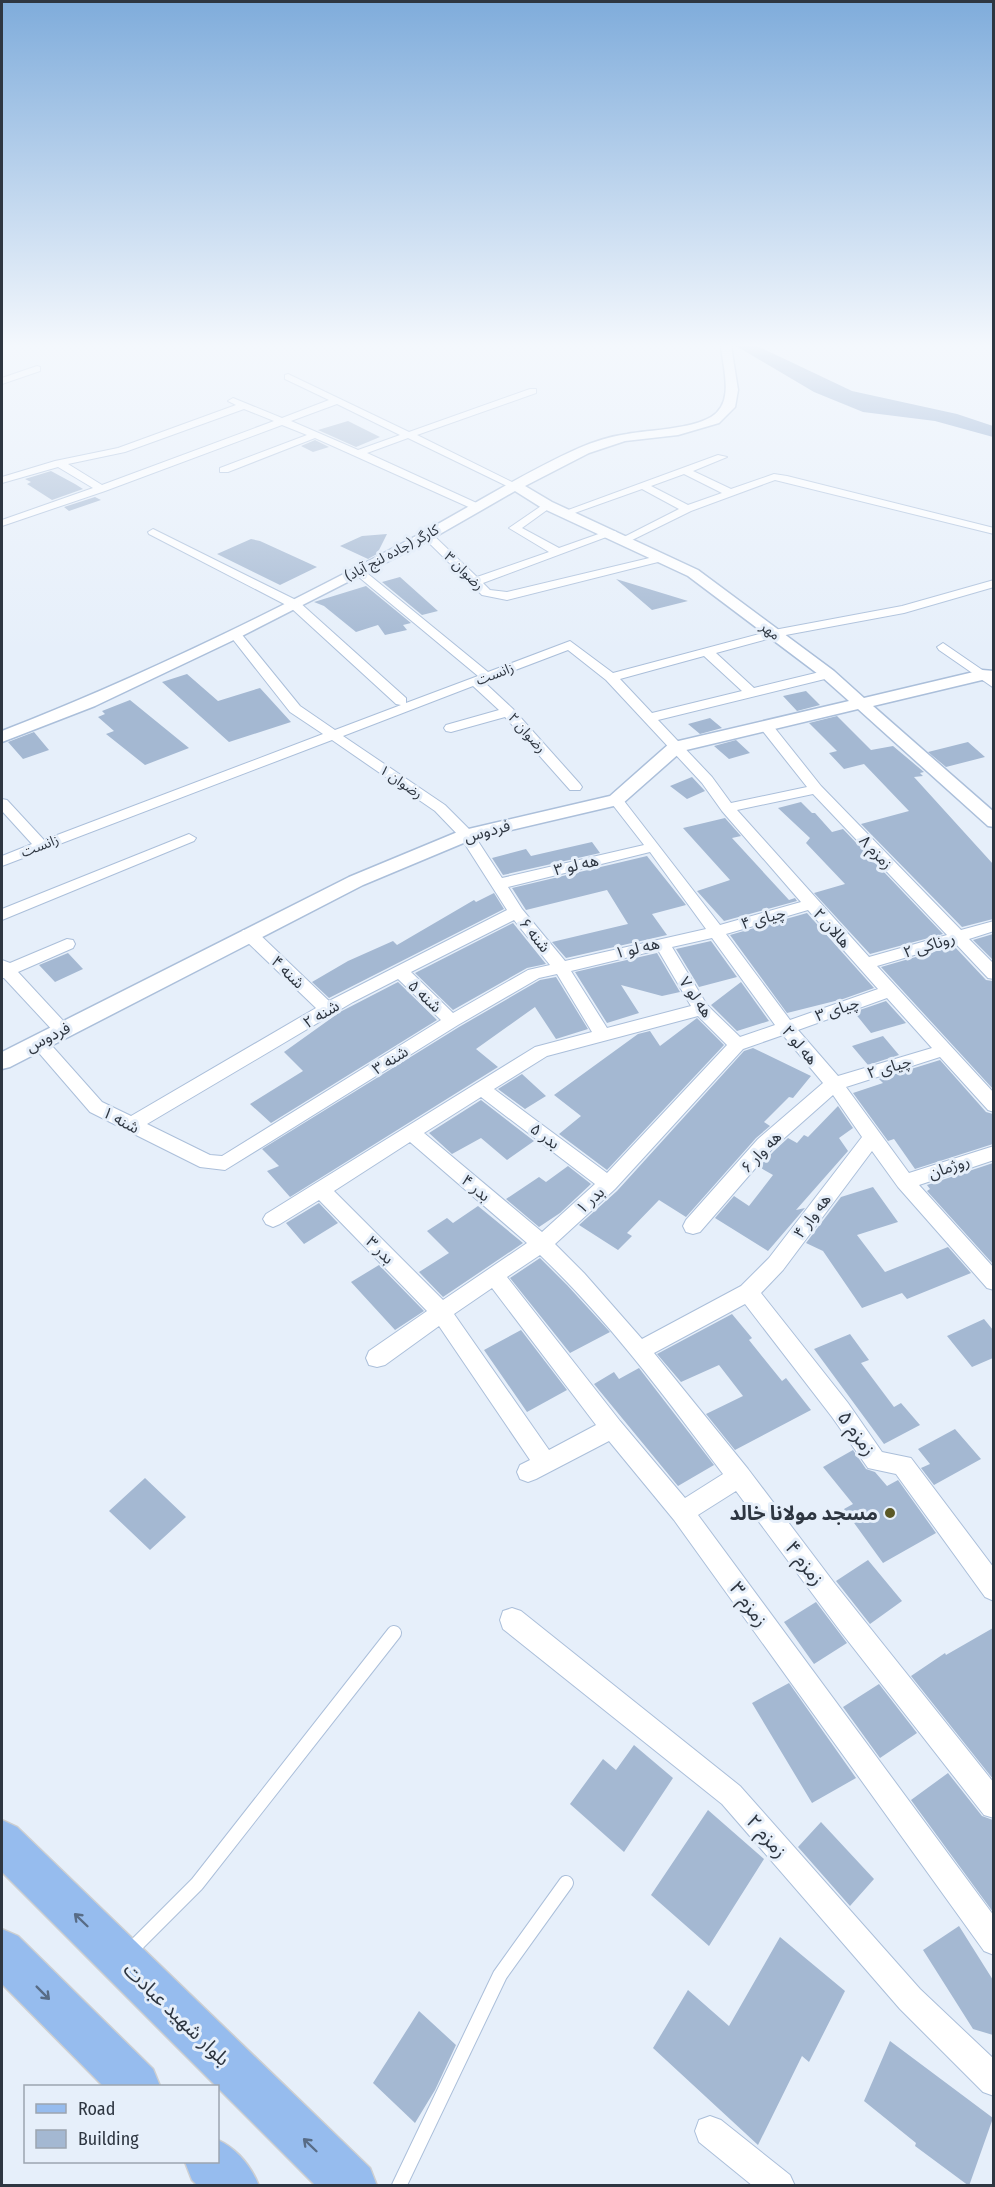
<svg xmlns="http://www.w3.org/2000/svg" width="995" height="2187" viewBox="0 0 995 2187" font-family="'Fira Sans Condensed','Noto Sans Arabic',sans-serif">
	<rect width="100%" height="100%" fill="#e6effa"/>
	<path fill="#819fc7" d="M736 346H757L852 391 957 414 993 426V437L935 421 863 412 814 392Z"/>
	<path fill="#a4b8d2" d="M348 421 380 437 356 447 318 430Z
		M315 440 329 447 313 452 301 446Z
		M51 471 75 484 83 489 52 500 27 484 31 482 25 479Z
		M95 497 101 500 69 511 64 507Z
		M387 534 377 554 368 559 340 546 362 536Z
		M251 539 260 541 317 567 280 585 217 554Z
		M400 577 438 611 422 615 382 582Z
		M616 579 688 601 652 610Z
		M366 586 411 623 403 625 407 630 385 635 378 625 356 632 324 606 314 602Z
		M187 674 218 701 260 688 291 722 229 742 162 682Z
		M806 691 820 705 797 711 783 696Z
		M130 700 189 748 145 765 106 734 114 731 98 717 105 714 102 711Z
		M837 716 871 750 893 746 924 772 920 773 923 776 914 777 993 864V919L962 927 861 824 909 811 864 764 844 769 829 753 837 751 809 723Z
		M710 718 722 728 700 734 688 724Z
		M34 732 49 750 23 759 8 742Z
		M736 740 750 753 729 759 714 746Z
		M968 742 985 757 946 767 928 752Z
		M692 777 705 791 687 799 670 786Z
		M801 802 812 813H815L832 832 843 829 943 934 870 954 814 893 845 884 806 843 810 838 778 808Z
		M725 818 741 836 732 838 789 900 795 898 797 901 724 921 697 891 730 880 683 828Z
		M592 842 600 853 503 875 492 858 526 849 531 856Z
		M647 856 686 905 652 914 667 935 566 958 552 942 628 924 607 890 526 910 512 888Z
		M494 893 504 909 329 998 312 982 348 961 393 941 397 945 474 900 476 902Z
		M807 913 874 988 843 999 787 1013 730 935Z
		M513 923 546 964 527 968 453 1010 415 973Z
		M993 934V960L973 940Z
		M711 941 737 977 699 987 676 949Z
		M954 946 986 980 993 981V1089L881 967Z
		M68 953 83 969 55 982 39 965Z
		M657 953 680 992 662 996 621 985 639 1013 607 1023 575 972Z
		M556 977 588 1029 556 1039 535 1007 476 1049 498 1067 290 1197 267 1171 279 1166 262 1149 459 1027 540 980Z
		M398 982 437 1020 271 1123 250 1104 303 1071 284 1052 340 1012Z
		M741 982 769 1021 737 1031 711 1005Z
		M886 1001 906 1023 871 1033 854 1012Z
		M697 1018 724 1045 607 1170 559 1134 581 1116 554 1095 638 1034 650 1031 660 1046Z
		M883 1036 899 1055 868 1065 852 1046Z
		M753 1048 811 1076 793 1098 789 1097 764 1122 770 1126 756 1138 686 1217 659 1200 627 1233 632 1236 618 1250 579 1225 617 1191 744 1051Z
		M940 1060 986 1112 993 1114V1144L915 1169 894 1139 888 1141 853 1093 883 1083 879 1079Z
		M522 1074 546 1096 525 1109 498 1089Z
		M481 1100 534 1141 507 1160 481 1138 452 1154 429 1133Z
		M838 1106 853 1128 839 1138 848 1151 796 1210 805 1208 768 1251 715 1218 734 1196 749 1206 773 1175 759 1167 774 1151 788 1138 797 1143 804 1135 808 1137Z
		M993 1163V1264L927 1191 930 1189 927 1185Z
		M568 1166 591 1184 560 1213 539 1227 506 1199 539 1177 546 1182Z
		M873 1187 898 1222 857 1235 885 1272 948 1247 971 1273 907 1299 902 1293 862 1308 823 1251 806 1243 841 1197Z
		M319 1203 338 1223 304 1244 286 1223Z
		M478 1206 523 1243 443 1297 419 1272 449 1253 427 1231 447 1218 453 1223Z
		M540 1258 567 1285 610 1332 570 1353 510 1278Z
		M379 1265 424 1311 395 1330 351 1282Z
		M732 1314 752 1338 749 1340 782 1381 786 1378 811 1410 735 1450 706 1414 743 1396 719 1365 681 1382 657 1354Z
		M984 1319 993 1330V1358L972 1367 947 1336Z
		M521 1330 567 1390 527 1412 484 1350Z
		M850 1334 869 1360 861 1363 894 1407 901 1403 920 1425 884 1444 814 1349Z
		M639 1368 714 1465 678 1486 594 1384 614 1372 619 1379Z
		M955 1429 981 1459 934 1485 921 1468 930 1464 918 1449Z
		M853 1450 866 1469 875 1472 887 1486 898 1480 936 1533 883 1563 844 1509 853 1504 823 1467Z
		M145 1478 186 1517 150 1550 109 1511Z
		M868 1560 902 1601 870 1624 836 1581Z
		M816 1602 847 1643 814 1664 784 1622Z
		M993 1628V1779L911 1676 945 1653 946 1655Z
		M789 1683 856 1778 812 1803 752 1703Z
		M879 1684 917 1733 880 1758 843 1707Z
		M634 1745 673 1778 624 1852 570 1804 603 1759 616 1770Z
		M948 1773 982 1816 993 1820V1912L911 1800Z
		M708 1810 764 1859 709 1946 651 1895Z
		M821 1822 874 1879 850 1906 798 1847Z
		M959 1926 993 1980V2035L973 2029 923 1950Z
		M780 1937 845 1991 809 2062 802 2056 758 2145 653 2048 688 1990 729 2026Z
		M419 2011 456 2045 435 2090 415 2123 373 2083Z
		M890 2041 993 2118 969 2186 915 2146 916 2143 864 2101Z"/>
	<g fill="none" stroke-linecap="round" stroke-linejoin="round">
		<g stroke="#abbfda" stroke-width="16">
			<path id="service" d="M129 1952 197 1884 394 1633
				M399 2186 500 1975 566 1883"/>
		</g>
		<g stroke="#abbfda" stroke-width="2">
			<path id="minor" d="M37 366 40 367V371L2 384V378Z
				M288 374 409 432 530 389H536V393L417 435 520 486 511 488 408 438 367 453 481 505V509H473L315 438 228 472H220V468L307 435 282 425 105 491 2 526V520L93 488 58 467 2 483V477L55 461 118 448 236 405 228 401 233 398 282 418 329 400 285 379V375ZM337 404 400 435 358 450 291 421ZM244 409 274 421 102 485 68 464 125 452Z
				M718 455 727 457 693 471 731 489 774 474 787 476 994 528V534L775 480 691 511 626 543 622 542V538L679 509 642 489 569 515 565 516 560 513ZM684 474 722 493 688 505 651 486Z
				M547 502 551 503V507L522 528 559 548 607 531H615L617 533 483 583 490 590 507 592 662 555 668 558 666 560 507 600 482 595 421 535 427 532 431 533 477 577 549 552 509 528Z
				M153 529 298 601 406 698V703L478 676 354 573V569H362L488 672 570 641 613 673 774 630 902 606 994 580V587L904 613 775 637 716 653 754 688 828 670 834 674 833 677 658 720 712 777 731 803 807 787 758 725 760 722H770L821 786 961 930 994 921V931L969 939 994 964V979L988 978 955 943 877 966 994 1093V1112L988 1110 940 1057 846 1087 909 1173 994 1146V1160L919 1185 994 1268V1290L987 1288 898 1187 872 1151 783 1270 761 1293 848 1403 882 1452 911 1458 994 1568V1601L985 1597 896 1474 868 1468 832 1417 745 1304 654 1353 748 1469 835 1584 994 1783V1818L984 1815 841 1632 736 1491 698 1515 994 1916V1955L984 1951 674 1520 609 1441 536 1479 528 1482 520 1479 517 1472 520 1465 530 1460 439 1326 385 1365 377 1367 369 1365 366 1358 369 1351 427 1311 319 1200 280 1224 273 1227 266 1224 263 1219 266 1214 535 1047 592 1032 557 974 539 978 458 1025 225 1170 200 1167 90 1112 33 1046 30 1042 33 1038H45L102 1102 131 1116 316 1008 243 938 241 934 243 930H255L329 1001 507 910 461 838 435 811 332 740 2 866V856L32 844 2 811V799L7 800 44 840 323 734 290 712 231 637V631H239L300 706 335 730 401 705 396 704 290 607 149 534 148 532ZM568 650 606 680 702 783 722 811 801 902 720 925 621 797 616 796 609 800 644 845 502 878 472 832 445 805 343 736 473 686 499 710 446 725 444 728 446 731 451 732 505 717 570 790H580L582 787 580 784 513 709 484 682ZM704 656 742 691 652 713 620 679ZM813 794 947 935 869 957 737 810ZM650 852 706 929 565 961 522 909 508 887ZM808 910 878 989 790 1020 726 934ZM514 920 550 965 528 970 453 1013 411 972ZM712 938 775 1025 740 1037 707 1005 672 947ZM658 950 691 1006 607 1028 571 971ZM398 979 441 1020 222 1156 210 1155 147 1124 353 1002ZM887 998 932 1048 838 1076 798 1030ZM698 1016 727 1045 607 1173 494 1089 547 1056ZM783 1035 823 1083 758 1139 686 1220 683 1226 686 1232 693 1234 700 1232 772 1149 833 1095 862 1137 769 1258 741 1286 642 1339 584 1273 555 1244 615 1189 743 1049ZM481 1097 595 1184 542 1232 424 1133ZM410 1142 527 1243 443 1300 334 1191ZM540 1255C609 1321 666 1398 723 1474L685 1498 620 1421 507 1277ZM492 1288 596 1425 549 1450 454 1314Z
				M943 643 994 678V688L939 650 937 647Z
				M189 834 196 838 194 841 2 920V909Z
				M67 939 73 940 75 944 73 948 18 972 68 1026 71 1030 68 1034H56L4 978H2V960L10 963Z
				M512 1608 521 1611 740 1786 920 1989 994 2059V2096L983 2092 900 2009 722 1804 503 1629 500 1620 503 1611Z
				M710 2116 721 2120 790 2175 795 2186H753L699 2142 695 2131 699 2120Z"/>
		</g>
		<g stroke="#abbfda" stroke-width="3">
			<path id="tertiary" d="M721 346H731L738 390 735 407 719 423 678 435 625 441 589 453 525 486 552 502 698 570 834 671 864 698 982 670 994 671V681L982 680 873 706 994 812V827L988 826 858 709 682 751 622 804 473 839 363 885 10 1067 2 1069V1052L349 877 460 831 610 796 670 743 849 701 822 677 688 576 542 508 515 491 426 542 240 637 95 706 2 742V731C144 676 281 608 416 536 470 507 523 473 579 448 593 442 612 436 627 434 650 430 691 429 711 417 735 403 723 369 721 346Z"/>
		</g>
		<g stroke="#cdcfd1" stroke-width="3">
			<path id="primary" d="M2 1820 17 1827 370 2168 377 2186H316L2 1872Z
				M2 1929 18 1936 153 2069 160 2086H103L2 1984Z
				M218 2140C237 2149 251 2166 259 2186H198L192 2180 185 2162H218Z"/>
		</g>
		<use href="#service" stroke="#fff" stroke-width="14"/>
		<use href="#minor" fill="#fff" fill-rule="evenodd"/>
		<use href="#tertiary" fill="#fff" fill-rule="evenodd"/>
		<use href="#primary" fill="#96bcee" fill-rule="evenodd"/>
	</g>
	<defs><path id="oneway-shaft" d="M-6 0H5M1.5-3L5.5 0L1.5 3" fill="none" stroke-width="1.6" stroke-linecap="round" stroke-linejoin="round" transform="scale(1.5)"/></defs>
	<g stroke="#586c86">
		<use href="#oneway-shaft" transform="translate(81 1920) rotate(-136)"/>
		<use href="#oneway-shaft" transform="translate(43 1993) rotate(45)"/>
		<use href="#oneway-shaft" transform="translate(310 2145) rotate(-136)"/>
	</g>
	<linearGradient id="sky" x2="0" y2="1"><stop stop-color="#7facdb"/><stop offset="0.53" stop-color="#f4f8fd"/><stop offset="1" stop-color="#f4f8fd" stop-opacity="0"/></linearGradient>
	<rect width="995" height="652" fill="url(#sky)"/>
	<circle fill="#5b5825" stroke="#e6effa" stroke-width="2" cx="890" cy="1513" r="6"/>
	<g text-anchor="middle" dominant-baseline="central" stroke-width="6" stroke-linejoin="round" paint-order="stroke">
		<g font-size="14" fill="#2e3641" stroke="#e6effa">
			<text transform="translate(392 553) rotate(-28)">کارگر (جاده لنج آباد)</text>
			<text transform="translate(464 571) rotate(44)">رضوان ۳</text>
			<text transform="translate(770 631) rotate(37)">مهر</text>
			<text transform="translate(495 674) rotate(-21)">زانست</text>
			<text transform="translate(527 733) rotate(48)">رضوان ۲</text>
			<text transform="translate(401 782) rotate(34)">رضوان ۱</text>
			<text transform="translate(40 846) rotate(-21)">زانست</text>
		</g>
		<g font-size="16" fill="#2e3641" stroke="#e6effa">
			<text transform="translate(487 831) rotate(-15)">فردوس</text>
			<text transform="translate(876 852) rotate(46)">زمزم ۸</text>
			<text transform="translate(576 865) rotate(-13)">هه لو ۳</text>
			<text transform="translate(763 918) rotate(-16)">چیای ۴</text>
			<text transform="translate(832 928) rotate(48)">هالان ۲</text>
			<text transform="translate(535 935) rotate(51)">شنه ۶</text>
			<text transform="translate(929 945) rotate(-17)">روناکی ۲</text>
			<text transform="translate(637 948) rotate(-13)">هه لو ۱</text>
			<text transform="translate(288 972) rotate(44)">شنه ۴</text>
			<text transform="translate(425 996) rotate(43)">شنه ۵</text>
			<text transform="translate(696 997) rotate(55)">هه لو ۷</text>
			<text transform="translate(837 1009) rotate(-19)">چیای ۳</text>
			<text transform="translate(321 1014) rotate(-31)">شنه ۲</text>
			<text transform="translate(48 1037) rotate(-27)">فردوس</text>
			<text transform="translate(800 1045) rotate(50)">هه لو ۲</text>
			<text transform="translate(390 1060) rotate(-32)">شنه ۳</text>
			<text transform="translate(889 1067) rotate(-17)">چیای ۲</text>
			<text transform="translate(121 1120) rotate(28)">شنه ۱</text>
			<text transform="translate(545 1136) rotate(37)">بدر ۵</text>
			<text transform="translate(761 1152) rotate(-46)">هه وار ۶</text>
			<text transform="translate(949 1167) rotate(-19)">روژمان</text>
			<text transform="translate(476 1188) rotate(40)">بدر ۴</text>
			<text transform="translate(590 1200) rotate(-42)">بدر ۱</text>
			<text transform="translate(812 1216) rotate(-53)">هه وار ۴</text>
			<text transform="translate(380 1250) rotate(45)">بدر ۳</text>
		</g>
		<g font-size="20" fill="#2e3641" stroke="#e6effa">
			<text transform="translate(857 1433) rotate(54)">زمزم ۵</text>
			<text transform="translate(805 1563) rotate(53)">زمزم ۴</text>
			<text transform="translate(749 1604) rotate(54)">زمزم ۳</text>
			<text transform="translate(767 1836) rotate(49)">زمزم ۲</text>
			<text transform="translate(177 2014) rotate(44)">بلوار شهید عبادت</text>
		</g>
		<g font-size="20" font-weight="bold" fill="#2e3641" stroke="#e6effa" text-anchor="end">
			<text x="878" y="1513">مسجد مولانا خالد</text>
		</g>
	</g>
	<rect width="995" height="2187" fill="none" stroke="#2e3641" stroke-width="6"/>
	<rect x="24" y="2085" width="195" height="78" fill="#e6effa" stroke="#9ca5b0" stroke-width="1.5"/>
	<rect x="36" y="2104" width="30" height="9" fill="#96bcee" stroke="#9ca5b0" stroke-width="1.5"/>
	<text x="78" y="2115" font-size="18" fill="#2e3641">Road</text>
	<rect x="36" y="2130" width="30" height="18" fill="#a4b8d2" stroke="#9ca5b0" stroke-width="1.5"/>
	<text x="78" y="2145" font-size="18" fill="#2e3641">Building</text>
</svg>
